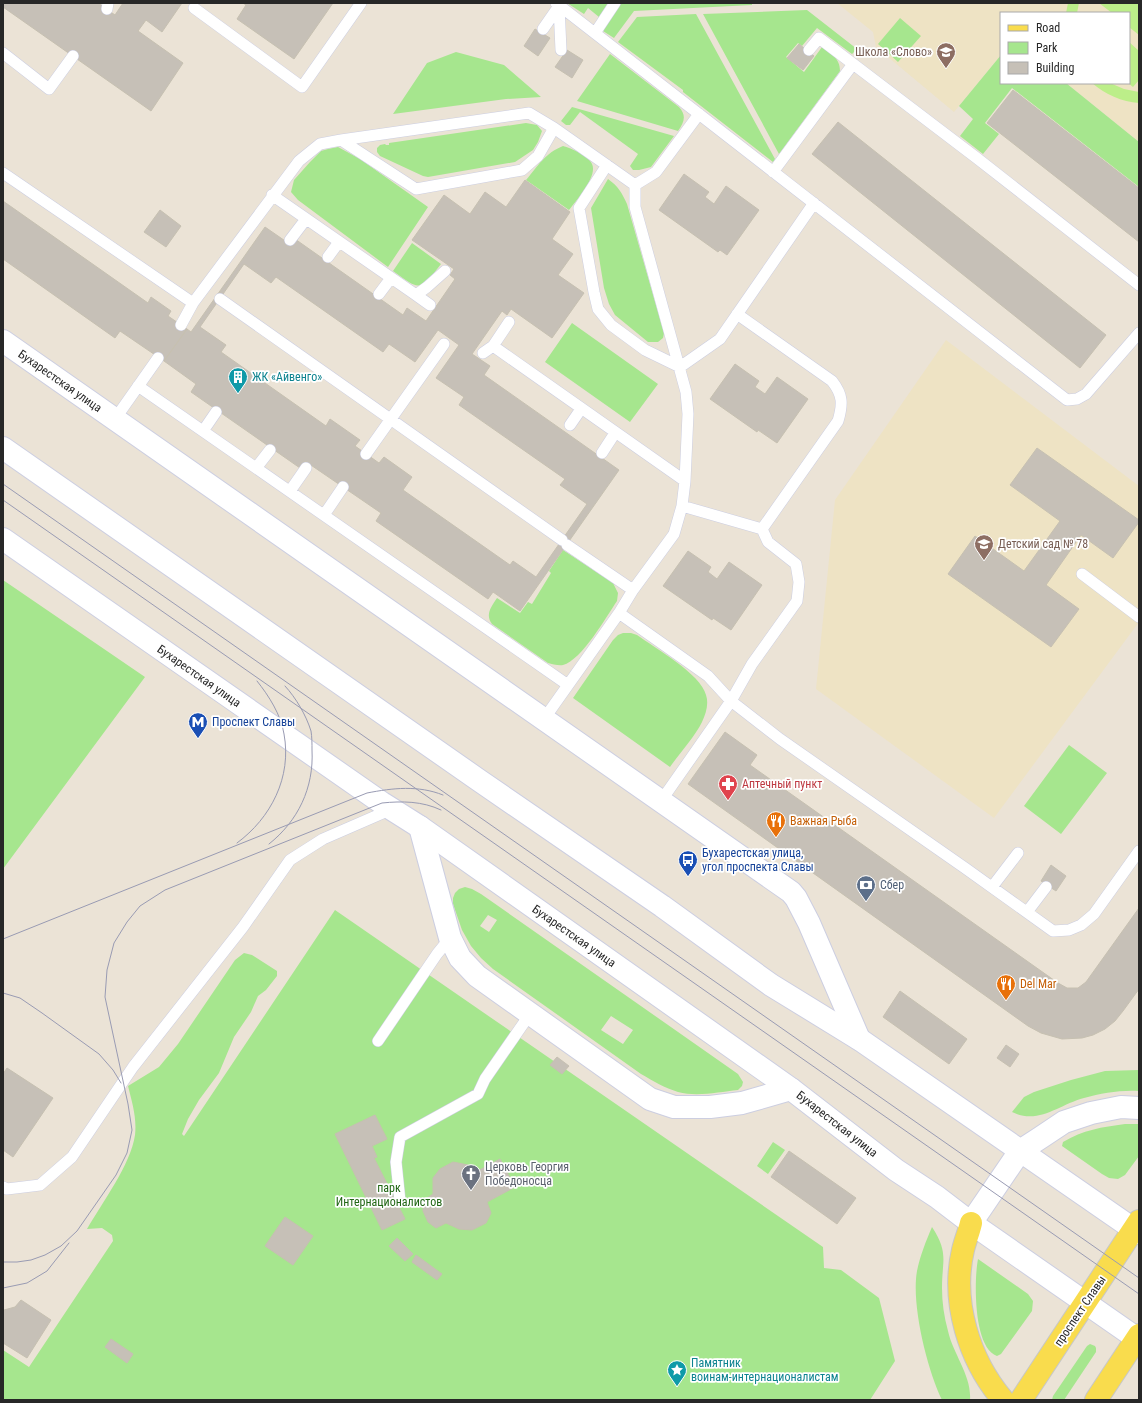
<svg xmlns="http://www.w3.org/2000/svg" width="1142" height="1403" viewBox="0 0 1142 1403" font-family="'Roboto Condensed',sans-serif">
	<rect width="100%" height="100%" fill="#ebe3d6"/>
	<path fill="#eee3c4" d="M837 3H1139V142L1066 83H1129V13H1001V55L954 112 876 47 873 32Z
		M946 340 1139 486V622L994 818 816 689 835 500Z"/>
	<path fill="#a6e68e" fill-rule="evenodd" d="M567 3H608L599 17 588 8 584 14Z
		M621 3H752V5L634 11 614 38 603 31Z
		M807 10 857 49 852 54 817 28 802 46 798 43 786 57 804 72 822 47C831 54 840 58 840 71L779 154 703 14Z
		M696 14 775 159 773 162 683 92V90L618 42 637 17Z
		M900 18 921 36 898 62 878 44Z
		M456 52 504 65 541 97 506 99 393 114 427 63Z
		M610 54 679 107C687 116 684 122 678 131L577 101Z
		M1001 55V83H1066L1139 142V187L1012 88 985 123 999 134 983 154 960 136 973 119 959 106Z
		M572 107 586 111 674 136 651 167 639 170H633L630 166 638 154 580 112 570 125H566L561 121Z
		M526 123 537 125 542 131 538 142 533 150 515 162 428 177 423 176 380 156 377 152V148L380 145 385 144 386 145H389V143Z
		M563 146C571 148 589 156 592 164 598 176 576 201 569 210L526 180C538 166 545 153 563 146Z
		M338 147 360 159 428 207 388 267 298 200 291 192 294 180 310 162 321 151 328 149Z
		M608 179C618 186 622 193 627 204L664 333 663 338 658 342H648L615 315 609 304 604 288 591 208Z
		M412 243 441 264C419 292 421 291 393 271Z
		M572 323 658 384 630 422 545 362Z
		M563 550 613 583 618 593 617 601C606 617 582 660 563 665 559 666 552 664 548 663L492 624C485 615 491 607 497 598L520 613 528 602 532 604 551 573 549 571Z
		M3 580 145 677 3 869Z
		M623 633H631L637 635C655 648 701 674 706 695 709 704 706 713 702 722 696 735 679 754 670 767L573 698 613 640 618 635Z
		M1069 745 1107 773 1061 834 1024 806Z
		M465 887 472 889 481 894 738 1074 743 1082 742 1086 738 1090C719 1092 697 1097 678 1092 665 1088 653 1081 641 1074L493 969 481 958 471 946 462 930 453 904V898L455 893 459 889ZM488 915 497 920 489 932 480 926ZM611 1016 633 1030 623 1044 601 1030Z
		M335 910 823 1247 824 1268 841 1270 879 1298 895 1361 870 1400H3V1350L29 1367 113 1241 112 1235 102 1228 87 1229C102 1203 131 1164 135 1135 137 1118 132 1102 128 1086L159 1067 178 1044 235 960 244 953 252 955 277 971V976L266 990 258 996 251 1012 234 1037 219 1073 199 1100 188 1119 182 1134 184 1136Z
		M1139 1070V1091C1120 1090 1102 1093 1084 1098 1058 1105 1039 1125 1012 1112L1024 1097 1034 1092 1071 1080 1105 1071Z
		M1125 1124H1139V1156L1125 1175 1118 1179 1109 1178 1102 1174 1062 1146 1063 1142C1083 1130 1102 1127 1125 1124Z
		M773 1142 785 1150 768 1174 757 1166Z
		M932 1227C949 1253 942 1260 942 1288 942 1302 944 1317 948 1331 953 1354 972 1376 970 1400H942C927 1369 911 1304 917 1271 920 1256 926 1241 932 1227Z
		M978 1259 1028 1294 1033 1301 1032 1311 1001 1354 997 1356C973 1348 974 1279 978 1259Z
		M1090 1344 1095 1346 1096 1348V1352L1064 1400H1052L1053 1396 1087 1346Z"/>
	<path fill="#bcee89" d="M1068 3H1079L1077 13H1066Z
		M1099 3H1139V35L1129 27V13H1112Z
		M1129 42 1139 51V80L1133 87 1128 83Z
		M1092 83H1110L1124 89 1139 92V103C1122 102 1105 94 1092 83Z"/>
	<path fill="#c6c0b7" stroke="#c6c0b1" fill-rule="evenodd" d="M3 3H98L115 15 123 3H182L162 32 146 20 138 31 183 63 151 111 3 7Z
		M243 3H333L294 59 237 19 246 5Z
		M535 29 550 38 538 56 524 46Z
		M799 44 814 56 803 70 787 58Z
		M567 50 583 60 572 78 555 67Z
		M1013 90 1139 188V242L987 123Z
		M838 122 1106 335 1080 368 812 154Z
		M684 174 709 192 705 197 714 204 726 186 759 210 727 255 720 250 718 252 659 210Z
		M525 180 570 212 552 239 573 254 558 275 584 293 552 338 511 309 507 315 502 311 472 354 490 366 484 375 619 470 520 611 493 592 488 599 376 521 381 513 305 461 300 468 191 392 196 384 164 361 187 329 191 332 265 227 291 245 295 239 403 315 407 308 426 321 455 279 450 275 454 269 412 240 444 195 470 214 485 192 506 207ZM244 264 271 283 276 277 383 352 389 344 415 362 438 330 459 345 436 378 464 397 459 405 565 479 560 485 587 504 536 577 513 561 510 565 403 490 412 477 384 457 379 463 355 446 360 440 330 419 326 426 221 352 226 345 200 327Z
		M3 201 148 303 151 297 171 311 168 316 187 329 164 361 120 331 115 338 3 259Z
		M160 210 181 226 166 247 144 232Z
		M735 364 759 381 755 387 765 394 777 377 808 399 777 443 758 430 757 432 710 399Z
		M1037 448 1139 520V522L1113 558 1081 535 1046 585 1079 609 1051 647 948 574 975 536 1024 571 1060 521 1010 485Z
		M688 551 711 567 708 572 717 579 729 562 762 585 731 630 713 618 712 620 663 586Z
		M725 732 757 755 750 765 1058 983 1067 988H1078L1086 982 1139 908V989L1123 1011 1115 1021 1105 1029 1093 1035 1082 1038 1062 1039 1041 1033 1028 1026 688 784Z
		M1051 865 1066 876 1056 891 1041 881Z
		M900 991 967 1039 949 1064 883 1017Z
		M1006 1045 1019 1054 1010 1067 997 1058Z
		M557 1057 569 1066 562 1074 550 1065Z
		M7 1068 53 1098 13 1157 3 1150V1074Z
		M375 1115 387 1139 372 1146 377 1157 374 1158 405 1219 382 1230 335 1134Z
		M789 1151 856 1198 837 1224 771 1177Z
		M500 1159 515 1187 487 1202 491 1213 486 1223 472 1230 459 1229 446 1223 436 1228 428 1222 423 1211V1201L433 1194V1178L440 1169 453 1162 468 1165 474 1173Z
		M285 1217 313 1236 293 1265 265 1246Z
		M397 1238 413 1254 405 1261 389 1246Z
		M416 1255 442 1274 437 1280 412 1262Z
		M21 1300 51 1320 27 1358 3 1343V1313L4 1310 15 1307Z
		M111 1339 133 1354 127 1363 105 1347Z"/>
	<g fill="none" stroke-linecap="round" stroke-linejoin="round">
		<g stroke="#cccee1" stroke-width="12">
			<path id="lane" d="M556 3 1067 400 1077 399 1086 394 1139 333
				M559 6 561 50
				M194 8 302 87 361 3
				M107 9 108 3
				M543 29 559 6
				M595 33 615 3
				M809 50 819 38 978 159 1139 285
				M3 53 49 89 73 56
				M341 140 416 189 522 170 538 156 554 128
				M607 165 579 208 594 292 598 309 611 325 645 350 680 367 720 339 814 203
				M773 172 853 64
				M3 173 193 303
				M272 195 416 295 427 287 445 271
				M290 240 306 219
				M328 257 339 242
				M379 294 391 278
				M416 295 430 305
				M220 299 562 540
				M509 322 493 346 685 481
				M181 325 193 303 299 161 320 144 341 140 529 113 554 128 635 185
				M483 353 493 346
				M138 386 568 685
				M115 419 158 358
				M570 425 581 409
				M203 431 216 412
				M602 453 615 433
				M366 454 444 344
				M256 468 270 450
				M290 491 306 468
				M682 506 762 529
				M324 515 343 487
				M567 545 633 590
				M1082 574 1139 617
				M619 613 708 676 731 701 780 739 965 868 1053 931 1069 930 1081 925 1094 914 1139 851
				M544 719 619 613 633 590 674 534 682 506 685 481 688 414 686 392 635 207V185L656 172 699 114
				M661 801 731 701 752 664 797 601 799 582 796 564 768 542 762 529 838 421C843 404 843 395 832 381L737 314
				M992 887 1018 853
				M1027 912 1046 887
				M378 1041 437 954 450 938
				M3 1187 7 1189 40 1185 72 1157 133 1067 243 927 290 860 323 839 392 809
				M400 1201 396 1162 400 1137 478 1094 485 1079 530 1014"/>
		</g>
		<g stroke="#cccee1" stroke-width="24">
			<path id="street" d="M3 341 791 892 796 898 809 923 859 1039
				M420 827 450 938 460 958 477 976 650 1099 674 1107H710L742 1103 791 1089"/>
		</g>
		<g stroke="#cccee1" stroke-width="24">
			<path id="secondary" d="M3 448 480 781 662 906 771 985 859 1039 1139 1233
				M3 539 382 803 420 827 791 1089 896 1170 937 1197 971 1223 1139 1340
				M971 1223 1020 1151 1040 1138 1064 1122 1091 1113 1121 1107 1139 1108"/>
		</g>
		<g stroke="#c7c7c7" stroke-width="24">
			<path id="primary" d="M971 1223C969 1232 965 1241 963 1250 951 1302 969 1360 1003 1400
				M1021 1400 1139 1221
				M1096 1400 1139 1335"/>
		</g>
		<use href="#lane" stroke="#fff" stroke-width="11"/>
		<use href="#street" stroke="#fff" stroke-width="22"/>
		<use href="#secondary" stroke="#fff" stroke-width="22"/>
		<use href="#primary" stroke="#f9dc4d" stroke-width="22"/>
		<path stroke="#999bb3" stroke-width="1" d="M3 484 1139 1278
			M3 500 1139 1294
			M237 843C271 818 292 777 284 734 281 715 269 696 257 681
			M269 844C298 821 314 788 312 750 312 744 312 737 311 731 306 715 296 698 285 686
			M3 939 367 793C393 788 418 785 443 795
			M3 993 20 998 42 1013 99 1054 113 1070 121 1083
			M3 1262H17L31 1260 45 1255 61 1246 77 1231 116 1175 127 1153 132 1130 128 1104 105 997 107 970 114 943 127 922 140 906 165 890 382 803C402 801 422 801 441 810
			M3 1288 27 1283 47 1271 69 1243"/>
	</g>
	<defs>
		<g id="school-pin" transform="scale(1)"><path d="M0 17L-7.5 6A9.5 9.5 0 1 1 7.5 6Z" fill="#8d6e63" stroke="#fff"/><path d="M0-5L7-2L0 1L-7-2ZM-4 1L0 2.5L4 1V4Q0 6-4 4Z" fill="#fff"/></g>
		<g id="building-pin" transform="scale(1)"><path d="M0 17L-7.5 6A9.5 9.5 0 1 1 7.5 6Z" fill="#0f9aa8" stroke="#fff"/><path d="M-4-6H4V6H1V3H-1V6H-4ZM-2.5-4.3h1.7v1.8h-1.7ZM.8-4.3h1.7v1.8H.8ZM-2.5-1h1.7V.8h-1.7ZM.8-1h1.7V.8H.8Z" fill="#fff"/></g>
		<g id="metro-pin" transform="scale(1)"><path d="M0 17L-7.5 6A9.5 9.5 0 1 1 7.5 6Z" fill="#1a4fb4" stroke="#fff"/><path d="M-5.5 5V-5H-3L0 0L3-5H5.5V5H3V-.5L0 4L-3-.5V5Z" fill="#fff"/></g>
		<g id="pharmacy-pin" transform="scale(1)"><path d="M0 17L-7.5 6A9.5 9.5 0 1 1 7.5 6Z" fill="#e0444e" stroke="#fff"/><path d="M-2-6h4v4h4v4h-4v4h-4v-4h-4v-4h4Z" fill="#fff"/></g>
		<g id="restaurant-pin" transform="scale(1)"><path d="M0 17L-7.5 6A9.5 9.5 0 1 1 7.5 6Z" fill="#e8710a" stroke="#fff"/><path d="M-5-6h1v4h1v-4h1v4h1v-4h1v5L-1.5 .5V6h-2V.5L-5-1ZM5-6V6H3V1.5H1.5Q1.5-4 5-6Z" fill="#fff"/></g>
		<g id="bus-pin" transform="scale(1)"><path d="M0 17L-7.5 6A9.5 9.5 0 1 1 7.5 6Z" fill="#1a4fb4" stroke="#fff"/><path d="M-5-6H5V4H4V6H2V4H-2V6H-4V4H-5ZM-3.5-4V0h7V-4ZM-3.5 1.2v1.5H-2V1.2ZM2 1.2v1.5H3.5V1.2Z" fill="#fff"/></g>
		<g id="bank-pin" transform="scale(1)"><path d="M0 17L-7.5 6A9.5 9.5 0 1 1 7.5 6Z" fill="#5c6f8a" stroke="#fff"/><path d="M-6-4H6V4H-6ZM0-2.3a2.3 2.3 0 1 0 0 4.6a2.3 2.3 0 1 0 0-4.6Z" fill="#fff"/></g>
		<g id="church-pin" transform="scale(1)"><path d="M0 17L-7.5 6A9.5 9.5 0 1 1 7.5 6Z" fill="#6b7280" stroke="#fff"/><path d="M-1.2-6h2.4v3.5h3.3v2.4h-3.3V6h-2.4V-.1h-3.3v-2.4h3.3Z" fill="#fff"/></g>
		<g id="sight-pin" transform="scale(1)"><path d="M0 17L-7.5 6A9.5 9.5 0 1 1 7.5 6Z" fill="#0f9aa8" stroke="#fff"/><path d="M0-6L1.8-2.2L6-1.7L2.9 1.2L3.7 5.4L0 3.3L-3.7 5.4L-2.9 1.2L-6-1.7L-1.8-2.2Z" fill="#fff"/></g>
	</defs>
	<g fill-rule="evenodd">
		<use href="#school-pin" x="946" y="52"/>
		<use href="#building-pin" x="238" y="377"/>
		<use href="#school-pin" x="984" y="544"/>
		<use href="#metro-pin" x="198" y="722"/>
		<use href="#pharmacy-pin" x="728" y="784"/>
		<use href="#restaurant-pin" x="776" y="821"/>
		<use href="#bus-pin" x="688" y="860"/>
		<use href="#bank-pin" x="866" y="885"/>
		<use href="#restaurant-pin" x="1006" y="984"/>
		<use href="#church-pin" x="471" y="1174"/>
		<use href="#sight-pin" x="677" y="1370"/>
	</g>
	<g text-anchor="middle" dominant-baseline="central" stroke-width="3.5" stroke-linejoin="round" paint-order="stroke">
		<g font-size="12" fill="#785e54" stroke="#fff" text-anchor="end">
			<text x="932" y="52">Школа «Слово»</text>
			<text x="998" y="544" text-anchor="start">Детский сад № 78</text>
		</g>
		<g font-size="12" fill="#0d838f" stroke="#fff" text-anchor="start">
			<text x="252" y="377">ЖК «Айвенго»</text>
			<text x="691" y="1363">Памятник<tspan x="691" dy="14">воинам-интернационалистам</tspan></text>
		</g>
		<g font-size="12" fill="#272727" stroke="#fff">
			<text transform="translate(60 381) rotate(35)">Бухарестская улица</text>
			<text transform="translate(199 676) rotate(35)">Бухарестская улица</text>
			<text transform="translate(574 936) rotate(35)">Бухарестская улица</text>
			<text transform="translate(837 1124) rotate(38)">Бухарестская улица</text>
			<text transform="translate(1080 1311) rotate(-56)">проспект Славы</text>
		</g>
		<g font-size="12" fill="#164399" stroke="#fff" text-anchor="start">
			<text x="212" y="722">Проспект Славы</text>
			<text x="702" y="853">Бухарестская улица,<tspan x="702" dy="14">угол проспекта Славы</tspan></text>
		</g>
		<g font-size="12" fill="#be3a42" stroke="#fff" text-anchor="start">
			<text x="742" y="784">Аптечный пункт</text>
		</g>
		<g font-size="12" fill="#c56008" stroke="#fff" text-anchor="start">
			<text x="790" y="821">Важная Рыба</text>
			<text x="1020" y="984">Del Mar</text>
		</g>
		<g font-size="12" fill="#4e5e75" stroke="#fff" text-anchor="start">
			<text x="880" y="885">Сбер</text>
		</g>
		<g font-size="12" fill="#5b616d" stroke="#fff" text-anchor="start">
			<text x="485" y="1167">Церковь Георгия<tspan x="485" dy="14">Победоносца</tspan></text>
		</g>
		<g font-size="12" fill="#206614" stroke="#fff">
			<text x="389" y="1188">парк<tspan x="389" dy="14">Интернационалистов</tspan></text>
		</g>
	</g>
	<rect width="1142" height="1403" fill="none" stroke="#272727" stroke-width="8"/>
	<rect x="1000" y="12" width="130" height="72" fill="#ffffff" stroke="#a9a9a9"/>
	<rect x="1008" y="25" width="20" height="6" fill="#f9dc4d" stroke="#a9a9a9"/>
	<text x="1036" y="32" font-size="12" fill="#272727">Road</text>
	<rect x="1008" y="42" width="20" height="12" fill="#a6e68e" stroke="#a9a9a9"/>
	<text x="1036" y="52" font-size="12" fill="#272727">Park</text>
	<rect x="1008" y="62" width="20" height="12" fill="#c6c0b7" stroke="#a9a9a9"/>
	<text x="1036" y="72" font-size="12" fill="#272727">Building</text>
</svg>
